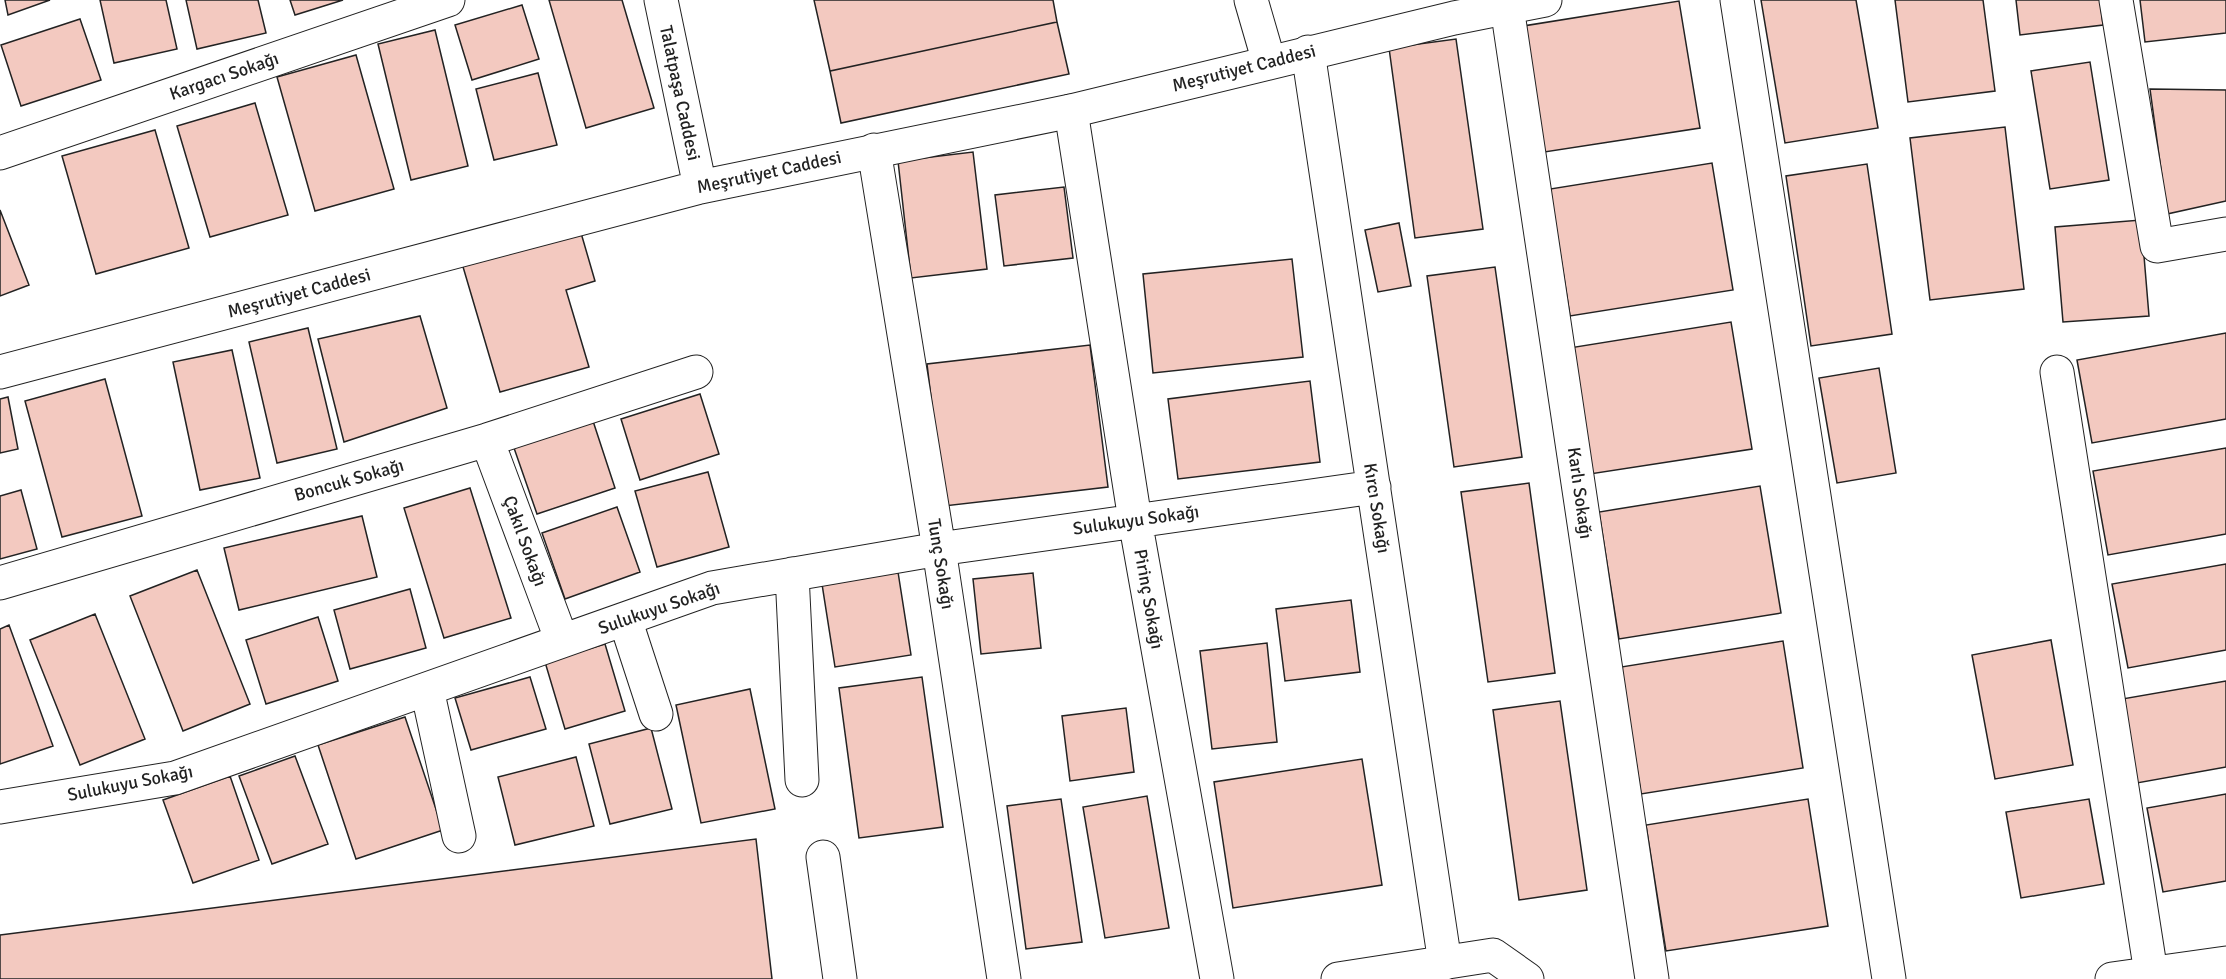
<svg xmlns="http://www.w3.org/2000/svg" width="2226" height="979" viewBox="0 0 2226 979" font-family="Signika,sans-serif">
	<rect width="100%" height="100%" fill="#fff"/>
	<path fill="#f3c9c0" stroke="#222" stroke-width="1.5" d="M5 0H50L8 15Z
		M100 0H166L177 49 114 63Z
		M186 0H258L266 33 197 49Z
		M290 0H343L295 15Z
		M549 0H622L654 108 586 128Z
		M814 0H1053L1057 22 830 71Z
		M1761 0H1856L1878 128 1785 143Z
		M1895 0H1983L1995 91 1908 102Z
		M2016 0H2100L2103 25 2020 35Z
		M2140 0H2226V33L2145 42Z
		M1679 1 1700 128 1538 153 1517 27Z
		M522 5 539 59 472 80 455 25Z
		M80 19 101 80 21 106 1 45Z
		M1057 22 1069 74 841 123 830 71Z
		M435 30 468 166 411 180 378 44Z
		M1456 39 1483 229 1415 238 1389 48Z
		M356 55 394 189 315 211 277 77Z
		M2090 62 2109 180 2050 189 2031 71Z
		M538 73 557 145 494 160 476 89Z
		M2150 89 2226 90V201L2167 214Z
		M255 103 288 215 210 237 177 126Z
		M2005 127 2024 289 1930 300 1910 138Z
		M155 130 189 248 96 274 62 156Z
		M973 152 987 269 911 278 898 161Z
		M1712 163 1733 290 1570 316 1550 189Z
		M1867 164 1892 334 1811 346 1786 176Z
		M1064 187 1073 258 1004 266 995 195Z
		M0 210 29 285 0 296Z
		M2141 220 2149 316 2063 322 2055 227Z
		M1399 223 1411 286 1378 292 1365 230Z
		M579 226 595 281 566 290 589 367 500 392 461 260Z
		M1292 259 1303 357 1153 373 1143 274Z
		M1495 267 1522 457 1454 467 1427 276Z
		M420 316 447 408 344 442 318 339Z
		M1731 322 1752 449 1590 474 1569 348Z
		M308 328 337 449 277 463 249 342Z
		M2226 333V419L2092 443 2077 360Z
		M1090 345 1108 487 944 506 927 364Z
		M232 350 260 478 200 490 173 362Z
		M1879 368 1896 473 1837 483 1819 378Z
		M105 379 142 516 62 537 25 401Z
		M1310 381 1320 462 1178 479 1168 399Z
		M700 394 719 454 640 480 621 419Z
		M8 397 18 449 0 453V399Z
		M593 421 615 488 537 514 514 448Z
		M2226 448V534L2108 555 2093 471Z
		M708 472 729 547 657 567 635 491Z
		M1529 483 1555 673 1488 682 1461 492Z
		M1760 486 1781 613 1619 639 1599 512Z
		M470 488 511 618 444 638 404 508Z
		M21 490 37 549 0 559V496Z
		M617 507 640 572 565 599 542 533Z
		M362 516 377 577 239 610 224 548Z
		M2226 564V650L2128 668 2112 584Z
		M197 570 250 704 183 731 130 596Z
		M898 572 911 655 835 667 822 584Z
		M1033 573 1041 648 981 654 973 579Z
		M410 589 426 648 350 669 334 610Z
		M1351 600 1360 672 1285 681 1276 609Z
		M95 614 145 739 80 765 30 640Z
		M318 617 338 681 266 704 246 640Z
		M9 625 53 746 0 764V629Z
		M2051 640 2073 765 1995 779 1972 655Z
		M1783 641 1803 768 1641 794 1621 667Z
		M1267 643 1277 742 1212 749 1200 651Z
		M605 644 625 711 565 729 545 662Z
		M530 677 546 729 471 750 455 698Z
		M922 677 943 827 859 838 839 688Z
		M2226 681V767L2137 783 2122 699Z
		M750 689 775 809 701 823 676 705Z
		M1560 701 1587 890 1519 900 1493 710Z
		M1126 708 1134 772 1070 781 1062 716Z
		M405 717 443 830 356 859 318 745Z
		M651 728 672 809 610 824 589 744Z
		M295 756 328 844 272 864 239 776Z
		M576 757 594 826 515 845 498 777Z
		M1362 759 1382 885 1233 908 1214 782Z
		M230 776 259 860 193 883 163 800Z
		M2226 794V881L2163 892 2147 808Z
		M1147 796 1169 928 1105 938 1083 807Z
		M1061 799 1082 942 1026 949 1007 806Z
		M1808 799 1828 926 1666 951 1646 825Z
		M2089 799 2104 884 2021 898 2006 812Z
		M756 839 772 979H0V935Z"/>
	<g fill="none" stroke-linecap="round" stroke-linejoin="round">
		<g stroke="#222" stroke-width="35">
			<path id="minor" d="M1251 0 1269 62
				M1737 0 1889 979
				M2116 0 2157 246 2226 234
				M1507 7 1652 979
				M1308 52 1445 963
				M1071 111 1135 520 1217 979
				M874 150 939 549 1004 979
				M0 153 448 0
				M2057 372 2151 973
				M487 440 562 641
				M792 574 802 780
				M0 583 487 440 696 372
				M625 619 656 714
				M427 689 459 836
				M0 807 175 778 712 588 939 549 1374 487
				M823 857 840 979
				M1338 979 1493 955 1527 979
				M2112 979 2226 963"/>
		</g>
		<g stroke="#222" stroke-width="35">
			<path id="major" d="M661 0 700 187
				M0 372 700 187 1071 111 1454 18 1545 0"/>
		</g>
		<use href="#minor" stroke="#fff" stroke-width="33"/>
		<use href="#major" stroke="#fff" stroke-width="33"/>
	</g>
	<g text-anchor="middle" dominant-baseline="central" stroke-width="4.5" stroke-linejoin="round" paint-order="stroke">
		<g font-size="18" fill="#222" stroke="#fff">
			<text transform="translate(1244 68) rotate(-14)">Meşrutiyet Caddesi</text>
			<text transform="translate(224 76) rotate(-19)">Kargacı Sokağı</text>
			<text transform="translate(680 93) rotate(78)">Talatpaşa Caddesi</text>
			<text transform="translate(769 172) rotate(-12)">Meşrutiyet Caddesi</text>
			<text transform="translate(299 293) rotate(-15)">Meşrutiyet Caddesi</text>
			<text transform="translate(349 480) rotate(-16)">Boncuk Sokağı</text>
			<text transform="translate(1580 493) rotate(82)">Karlı Sokağı</text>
			<text transform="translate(1377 508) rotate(81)">Kırcı Sokağı</text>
			<text transform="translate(1136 520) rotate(-8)">Sulukuyu Sokağı</text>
			<text transform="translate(525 541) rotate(70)">Çakıl Sokağı</text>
			<text transform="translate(941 564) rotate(81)">Tunç Sokağı</text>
			<text transform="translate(1149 599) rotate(80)">Pirinç Sokağı</text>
			<text transform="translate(659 608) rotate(-19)">Sulukuyu Sokağı</text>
			<text transform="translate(130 783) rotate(-11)">Sulukuyu Sokağı</text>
		</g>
	</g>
</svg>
